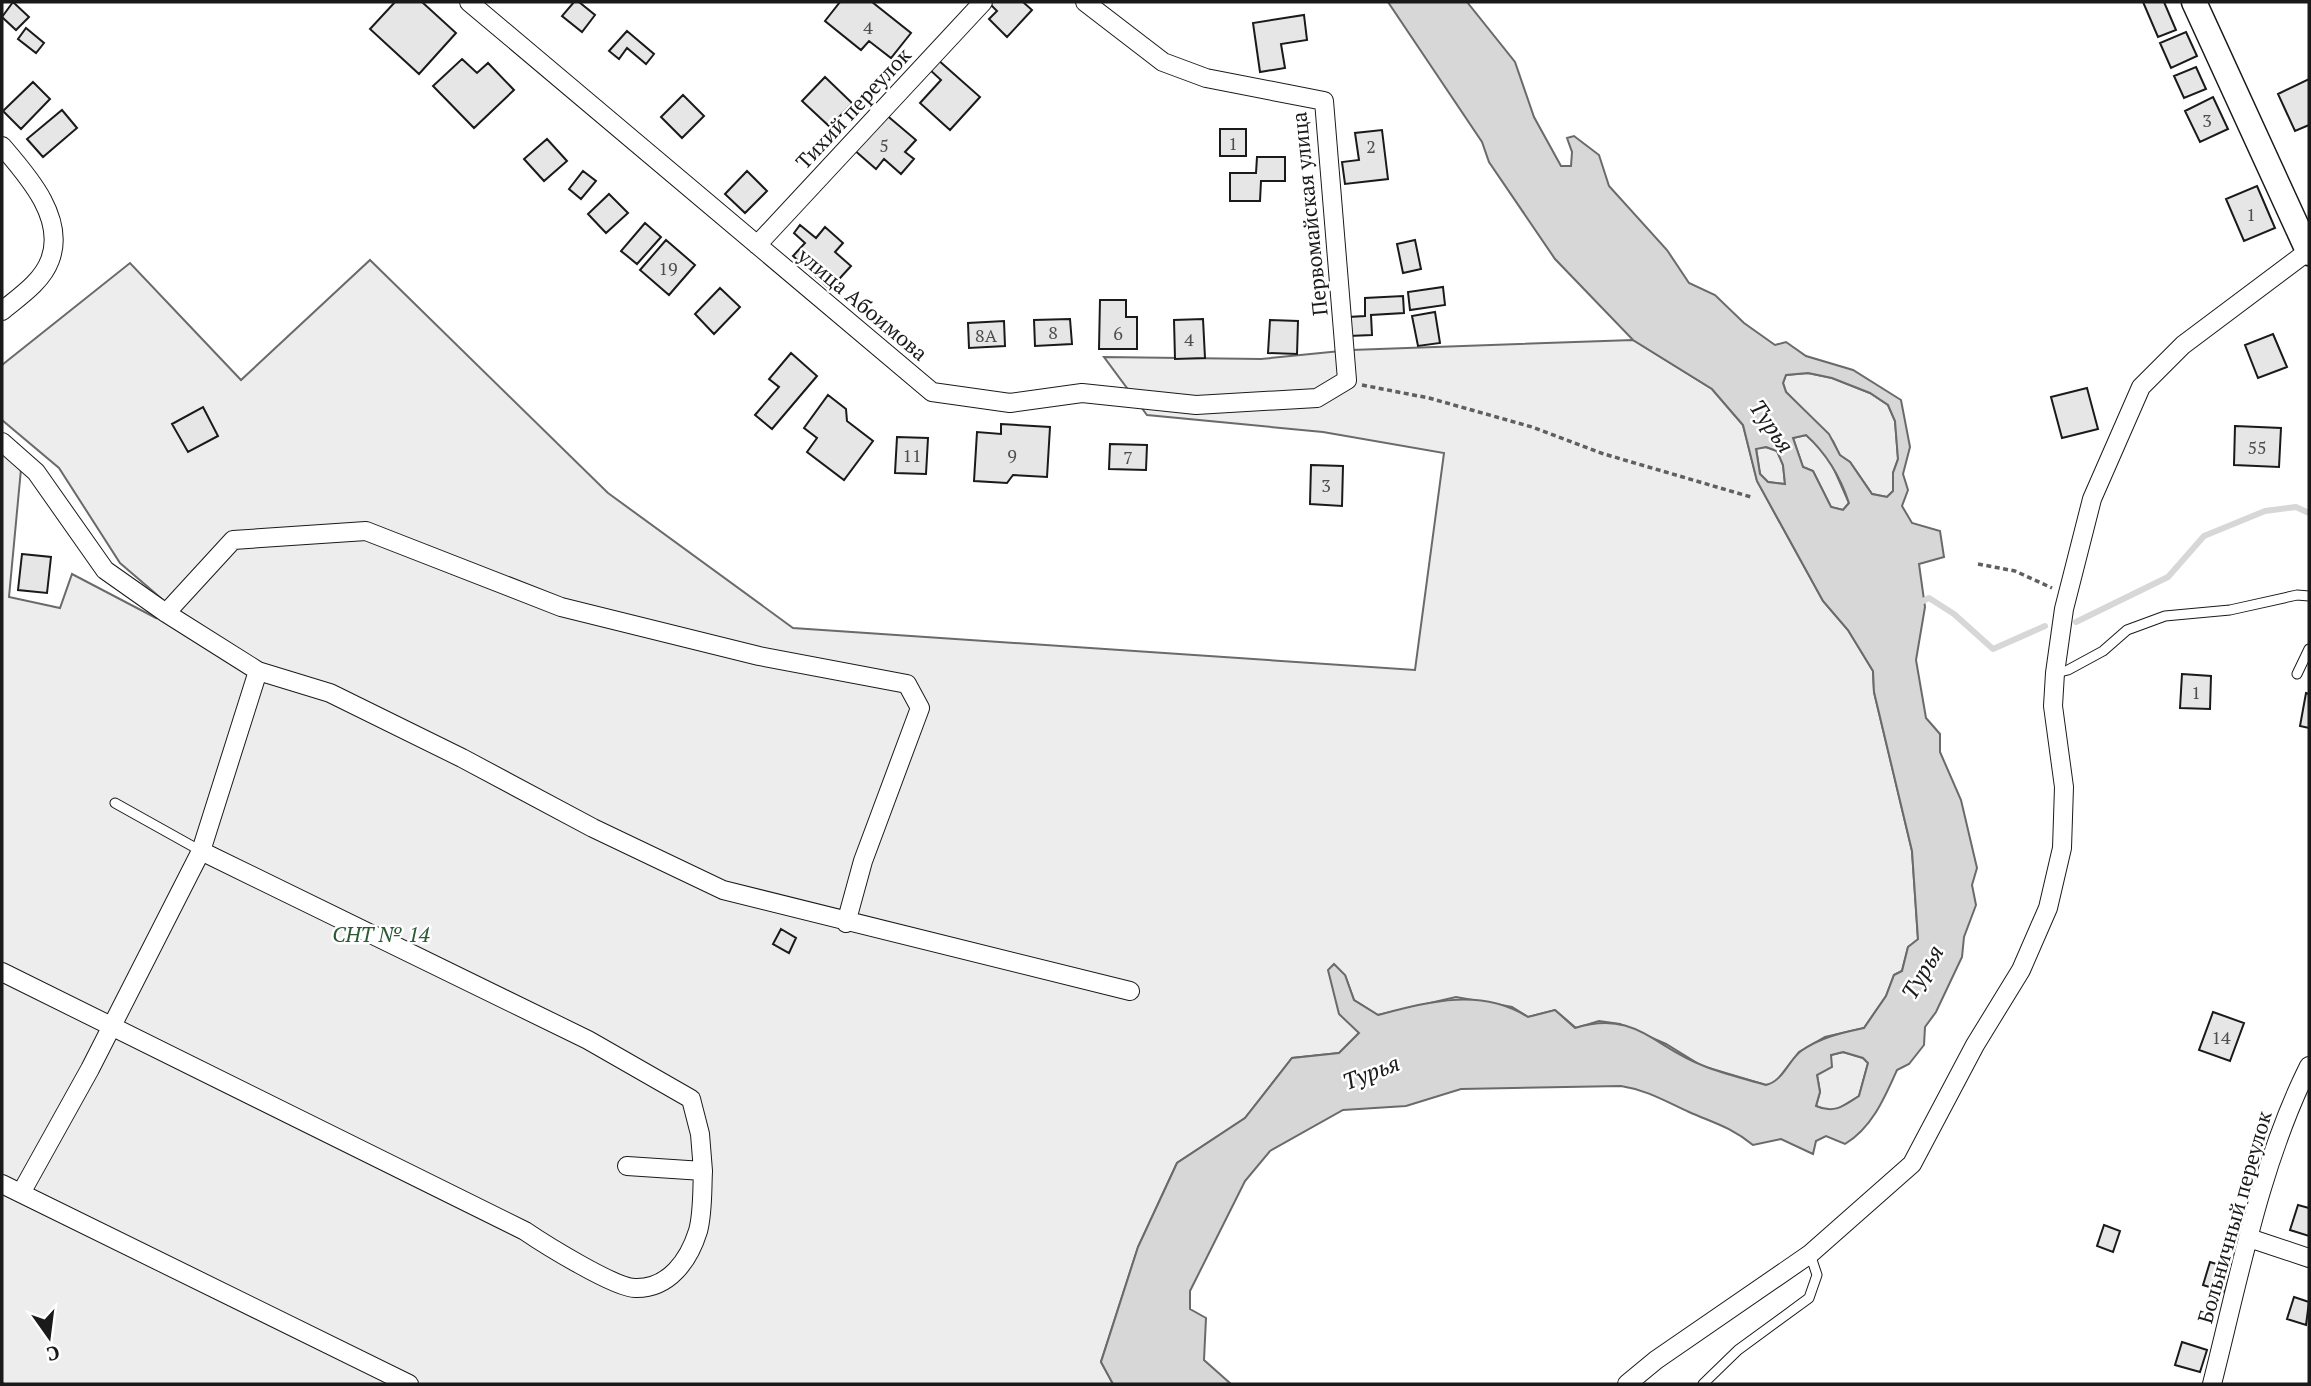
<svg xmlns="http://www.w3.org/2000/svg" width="2311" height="1386" viewBox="0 0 2311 1386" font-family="'PT Serif',serif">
	<rect width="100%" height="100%" fill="#fff"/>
	<path fill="#ededed" stroke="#6a6a6a" stroke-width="2" d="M370 260 608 493 793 628 1415 670 1444 453 1323 432 1147 415 1104 357 1261 359 1351 350 1633 340 1712 389 1743 425 1757 481 1823 601 1848 630 1873 671 1874 692 1912 851 1918 940 1908 947 1902 971 1894 975 1886 996 1864 1028 1825 1037 1799 1052 1775 1083 1766 1085 1702 1066 1666 1044 1620 1024 1599 1021 1576 1028 1555 1010 1528 1017 1512 1007 1456 997 1378 1015 1354 1000 1345 975 1359 1033 1339 1053 1292 1058 1245 1118 1177 1163 1138 1247 1101 1362 1113 1384H2V453L21 469 9 597 60 608 72 574 156 618 162 599 120 563 59 468 2 420V365L130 263 241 380Z
		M1808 373 1832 378 1870 393 1888 405 1895 421 1898 459 1893 473V491L1887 497 1872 494 1850 462 1840 456 1833 441 1786 392 1783 383 1786 375Z
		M1806 435 1824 451 1834 469 1849 503 1843 510 1831 507 1813 471 1803 467 1793 438Z
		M1766 447 1777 451 1783 465 1785 484 1768 482 1760 474 1756 448Z
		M1843 1052 1863 1058 1868 1063 1859 1096 1836 1110H1825L1816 1106 1820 1092 1817 1075 1829 1064 1831 1055Z"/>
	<path fill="#d7d7d7" stroke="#6a6a6a" stroke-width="2" fill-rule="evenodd" d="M1388 2H1467L1515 62 1534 117 1561 166H1571L1572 152 1567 138 1574 136 1599 155 1609 186 1667 250 1689 283 1715 295 1744 323 1775 345 1786 342 1806 356 1853 370 1901 400 1910 447 1903 474 1908 490 1902 506 1912 523 1940 531 1944 557 1919 564 1925 607 1916 660 1926 718 1940 734V752L1961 800 1977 868 1972 885 1976 905 1964 937 1962 957 1936 1012 1925 1027 1924 1045 1909 1064 1897 1070C1885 1097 1872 1128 1845 1144L1826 1136 1816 1141 1813 1154 1781 1139 1753 1145C1731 1127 1714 1123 1689 1112 1665 1101 1647 1090 1621 1086L1461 1089 1406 1106 1343 1110 1270 1151 1245 1181 1190 1291V1309L1206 1318 1204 1360 1231 1384H1113L1101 1362 1138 1247 1177 1163 1245 1118 1292 1058 1339 1053 1359 1033 1339 1014 1328 970 1334 964 1345 975 1354 1000 1378 1015C1428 1002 1480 987 1528 1017L1555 1010 1575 1028C1636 1009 1654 1048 1704 1066 1724 1074 1746 1079 1766 1085 1783 1081 1788 1061 1801 1051 1821 1037 1841 1033 1864 1028L1886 996 1894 975 1902 971 1908 947 1918 939 1912 851 1874 692 1873 671 1848 630 1823 601 1757 481 1743 425 1712 389 1633 340 1555 259 1489 162 1482 142ZM1808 373 1832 378 1870 393 1888 405 1895 421 1898 459 1893 473V491L1887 497 1872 494 1850 462 1840 455 1829 434 1786 392 1783 383 1786 375ZM1806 435C1827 454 1840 476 1849 503L1843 510 1831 507 1813 471 1803 467 1793 438ZM1766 447 1777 451 1783 465 1785 484 1768 482 1760 474 1756 449ZM1843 1052 1863 1058 1868 1063 1859 1096C1844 1106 1834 1114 1816 1106L1820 1092 1817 1075 1832 1067 1831 1055Z"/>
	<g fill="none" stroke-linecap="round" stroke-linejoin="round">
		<path stroke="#d7d7d7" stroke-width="6" d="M1917 604 1929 598 1954 614 1993 649 2045 626
			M2076 622 2168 577 2204 536 2265 511 2296 507 2309 513"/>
	</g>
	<path fill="#e6e6e6" stroke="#1a1a1a" stroke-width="2" d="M13 2 29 17 16 30 2 17Z
		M395 2H422L456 33 419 74 370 29Z
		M574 2H579L595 15 582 32 562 16Z
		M840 2H872L911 33 891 58 869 41 861 50 825 21Z
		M988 2H1023L1032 10 1007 37 989 19 997 11Z
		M2143 2H2164L2176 30 2158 37Z
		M1304 15 1307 40 1281 44 1285 68 1260 72 1253 23Z
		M26 28 44 43 36 53 18 39Z
		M627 31 654 54 646 64 627 48 619 59 609 51Z
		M2186 32 2197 56 2171 68 2160 43Z
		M462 59 477 73 488 63 514 90 474 128 433 86Z
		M937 59 980 97 950 130 920 103 941 80 929 69Z
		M2196 67 2206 89 2184 98 2174 76Z
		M825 77 852 103 830 127 802 101Z
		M2309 79V125L2295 131 2278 94Z
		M33 82 50 99 21 129 3 111Z
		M683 95 704 116 682 138 661 117Z
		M2213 97 2228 129 2200 142 2185 111Z
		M62 110 77 128 43 157 27 139Z
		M884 113 916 140 905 152 914 159 901 174 884 159 876 169 853 149Z
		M1220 129H1246V156H1220Z
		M1382 130 1388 179 1345 184 1342 162 1359 160 1355 133Z
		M547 139 567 161 544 181 524 159Z
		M1257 157H1285V181H1261L1260 201H1230V173H1256Z
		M583 171 596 181 581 199 569 189Z
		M747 171 767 191 745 213 725 194Z
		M2257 186 2275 228 2244 241 2226 199Z
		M609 194 628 213 606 233 588 214Z
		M645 223 661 237 637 264 621 251Z
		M800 225 816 238 825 227 843 243 835 252 851 266 830 289 793 256 805 243 794 233Z
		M666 240 695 265 669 295 640 270Z
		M1415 240 1421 269 1403 273 1397 244Z
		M1443 287 1445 305 1410 310 1408 292Z
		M720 288 740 307 714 334 695 314Z
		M1403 296 1404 313 1371 315 1372 335 1349 336 1348 317 1365 316V298Z
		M1100 300H1126V317H1137V349H1099Z
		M1435 312 1440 343 1418 346 1412 316Z
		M1070 319 1072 344 1035 346 1034 320Z
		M1203 319 1205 358 1175 359 1174 320Z
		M1270 320 1298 321 1297 354 1268 353Z
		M1004 321 1005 346 969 348 968 323Z
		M2273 334 2287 367 2258 378 2245 345Z
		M791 353 817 376 772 429 755 415 779 387 769 379Z
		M2087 388 2098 429 2062 438 2051 397Z
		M828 395 846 409 847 421 873 441 844 480 807 452 817 438 804 428Z
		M203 407 218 436 188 452 172 424Z
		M1001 424 1050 427 1047 477 1013 475 1007 483 974 481 977 432 1001 434Z
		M2235 426 2281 428 2279 467 2234 465Z
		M897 437 928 438 926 474 895 473Z
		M1110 444 1147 445 1146 470 1109 469Z
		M1311 465 1343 466 1342 506 1310 504Z
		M22 554 51 557 47 593 18 590Z
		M2182 674 2211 676 2210 709 2180 708Z
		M2306 693 2309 694V728L2300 726Z
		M781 929 796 938 789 953 773 944Z
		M2213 1012 2244 1023 2230 1061 2199 1050Z
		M2298 1205 2309 1208V1236L2290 1230Z
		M2104 1225 2120 1231 2113 1252 2097 1246Z
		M2210 1262 2232 1269 2225 1292 2203 1285Z
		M2294 1297 2309 1302 2306 1325 2287 1319Z
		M2182 1342 2207 1350 2200 1372 2175 1365Z"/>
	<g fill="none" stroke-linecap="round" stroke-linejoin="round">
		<g stroke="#1a1a1a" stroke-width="11">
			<path id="service" d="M2056 673 2068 670 2103 651 2127 630 2165 616 2230 610 2297 595 2309 596
				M2297 674 2309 649
				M115 803 201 851
				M1703 1384 1738 1350 1809 1298 1817 1275 1810 1254"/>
		</g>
		<g stroke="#1a1a1a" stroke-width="20">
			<path id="minor" d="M469 2 932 392 1010 403 1082 393 1196 405 1317 398 1347 380 1324 101 1206 78 1163 62 1085 2
				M2 146C27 175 66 218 50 260 42 282 19 297 2 311
				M757 245 983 2
				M2 442 36 472 105 570 166 613 258 671 201 851 90 1069 21 1193
				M166 613 233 540 366 531 561 607 759 656 907 684 920 708 863 861 846 923
				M258 671 330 693 462 758 593 828 723 890 1130 991
				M201 851 588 1040 691 1099 700 1134 703 1171
				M2 972 525 1231C544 1244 615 1288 635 1288 669 1289 689 1260 698 1231 703 1213 702 1190 703 1171L627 1166
				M2 1184 409 1384
				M2249 1238 2309 1258
				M1627 1384 1656 1360 1810 1254 1912 1164 1975 1045 2021 970 2048 908 2062 848 2064 787 2053 706 2055 673 2064 609 2092 499 2141 387 2183 345 2307 252
				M2212 1384C2239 1278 2260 1164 2309 1066"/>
		</g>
		<g stroke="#1a1a1a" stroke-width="27">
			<path id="secondary" d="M2194 2 2309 253"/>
		</g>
		<path stroke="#5f5f5f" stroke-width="3.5" stroke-dasharray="5 3.5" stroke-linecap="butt" d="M1362 385 1429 398 1532 427 1604 454 1751 497
			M1978 564 2015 571 2052 588"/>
		<use href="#service" stroke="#fff" stroke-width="9"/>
		<use href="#minor" stroke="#fff" stroke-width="18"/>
		<use href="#secondary" stroke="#fff" stroke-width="24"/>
		<path stroke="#c62828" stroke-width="2" stroke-dasharray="24 5 3.5 5" stroke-linecap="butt" d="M2 1383 4 1384"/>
	</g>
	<g text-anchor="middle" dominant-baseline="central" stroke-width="5" stroke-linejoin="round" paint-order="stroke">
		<g font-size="18" fill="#4d4d4d">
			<text x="868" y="27">4</text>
			<text x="2207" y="120">3</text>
			<text x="1233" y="143">1</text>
			<text x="884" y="145">5</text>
			<text x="1371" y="146">2</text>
			<text x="2251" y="214">1</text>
			<text x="668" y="268">19</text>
			<text x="1053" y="332">8</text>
			<text x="1118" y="333">6</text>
			<text x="986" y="335">8А</text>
			<text x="1189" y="339">4</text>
			<text x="2257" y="447">55</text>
			<text x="912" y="455">11</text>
			<text x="1012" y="455">9</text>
			<text x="1128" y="457">7</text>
			<text x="1326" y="485">3</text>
			<text x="2196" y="692">1</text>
			<text x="2221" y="1037">14</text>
		</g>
		<g font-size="21" fill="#1a1a1a" stroke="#fff">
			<text transform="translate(853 108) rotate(-47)">Тихий переулок</text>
			<text transform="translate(1309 214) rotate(-96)">Первомайская улица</text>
			<text transform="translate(863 304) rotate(40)">улица Абоимова</text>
			<text transform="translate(2234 1217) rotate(-74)">Больничный переулок</text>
		</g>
		<g font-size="21" font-style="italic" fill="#2b5a34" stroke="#fff">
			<text x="381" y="934">СНТ № 14</text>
		</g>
		<g font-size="23" font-style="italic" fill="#1a1a1a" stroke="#fff">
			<text transform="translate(1772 426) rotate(55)">Турья</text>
			<text transform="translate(1922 972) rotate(-59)">Турья</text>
			<text transform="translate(1371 1072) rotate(-21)">Турья</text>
		</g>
	</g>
	<rect width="2311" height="1386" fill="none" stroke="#1a1a1a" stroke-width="7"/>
	<g transform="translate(49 1337) rotate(166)" stroke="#ffffff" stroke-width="5" paint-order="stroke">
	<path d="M0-5L12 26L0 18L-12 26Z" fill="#1a1a1a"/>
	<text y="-10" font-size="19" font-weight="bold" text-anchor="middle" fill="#1a1a1a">С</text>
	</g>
</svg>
